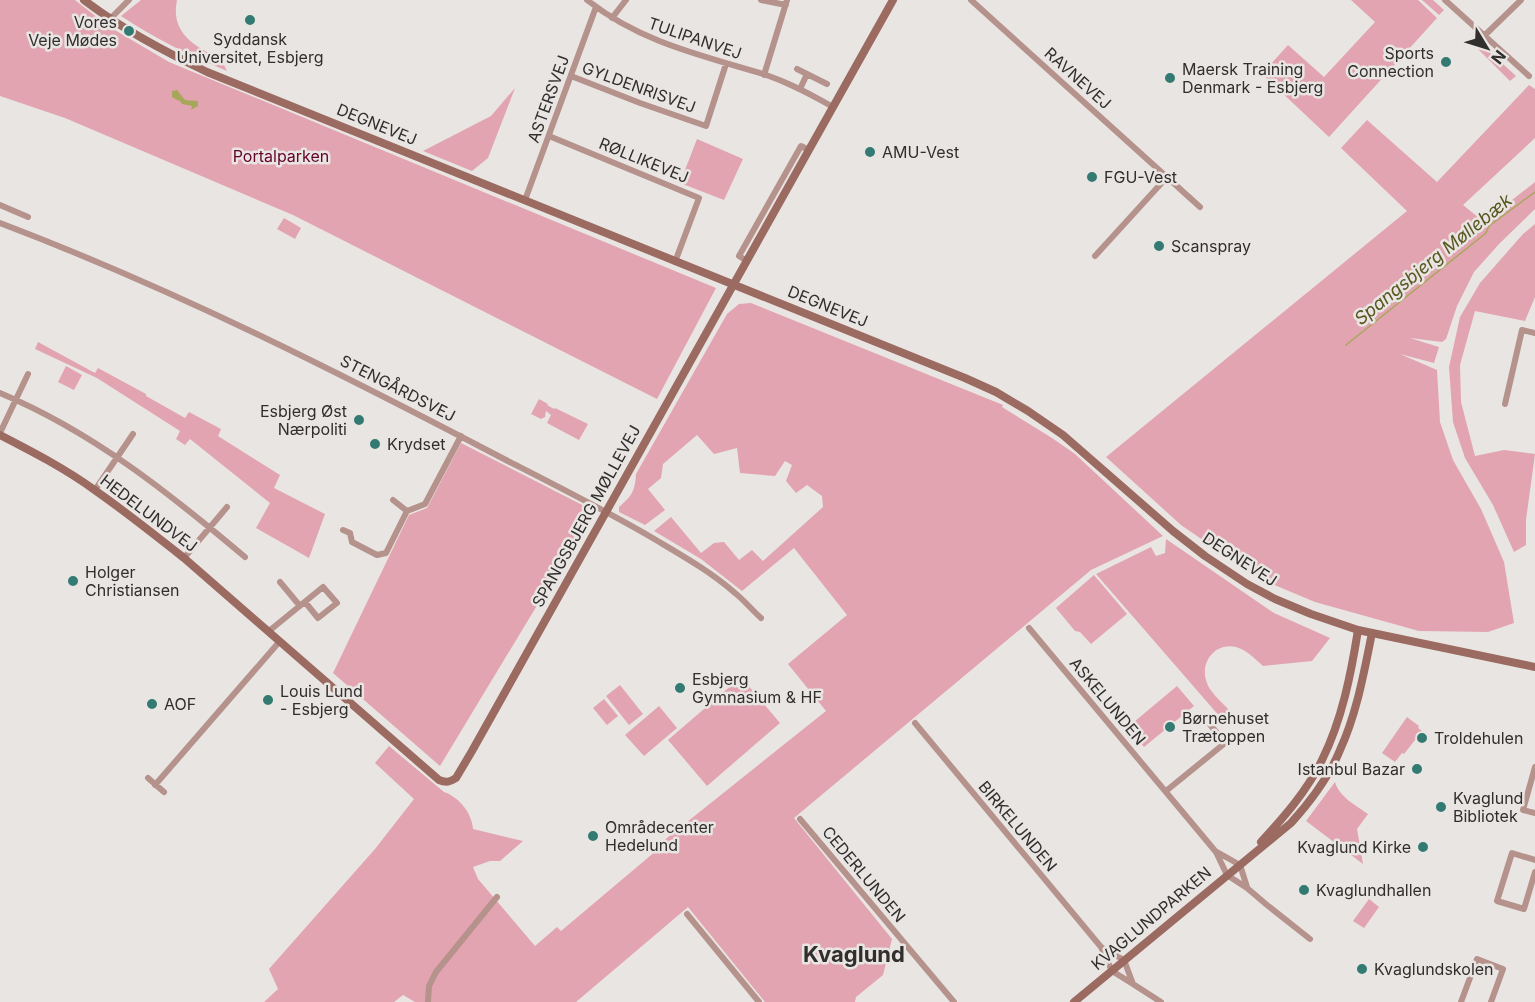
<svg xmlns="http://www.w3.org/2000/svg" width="1535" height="1002" viewBox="0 0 1535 1002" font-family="Inter,sans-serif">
	<rect width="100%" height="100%" fill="#e9e5e3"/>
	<path fill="#e2a4b0" d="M0 0H75L108 26 169 62 716 288 657 399 293 215 65 118 0 96Z
		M141 0H177C170 33 195 47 221 59L227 71C190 55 155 39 121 16Z
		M1351 0H1418L1437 18 1329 137 1262 74 1288 45 1324 77 1375 22Z
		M1422 0H1433L1444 10 1439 15Z
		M1480 43 1516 76 1510 81 1476 47Z
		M1529 85 1535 89V138L1463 205 1484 222 1535 182V209L1499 244 1474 272 1457 306 1446 339 1442 342 1410 338 1439 347 1434 363 1400 354 1437 370 1440 422 1453 460 1481 509 1504 562 1514 623 1488 632 1419 631 1315 602 1272 584 1226 556 1181 525 1106 457 1407 211 1341 148 1367 120 1437 182Z
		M515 88 488 158 472 171 423 151 491 116Z
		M697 139 743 159 724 200 680 183Z
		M284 218 301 228 295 239 277 229Z
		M1535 224V297L1525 321 1475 311 1460 365 1461 402 1475 456 1504 450 1535 454 1526 520V545L1514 552 1493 505 1465 458 1453 422 1449 367 1460 317 1480 283 1523 234Z
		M751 303 1003 405 1002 407 1052 438 1075 454 1163 536 1091 570 794 818 892 939 883 975 856 997 855 1002H765L688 907 576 1002H415L403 995 394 1002H264L278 989 269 969 375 849 414 799 375 763 389 746 444 792C459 797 472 813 473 829L523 841 500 861H490L473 867 478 879 535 946 557 927 561 931 663 845 662 842 826 711 788 664 847 615 794 548 742 591 701 559 654 531 671 517 701 553 714 543 724 542 739 560 752 550 763 561 823 507 822 496 807 485 796 493 786 481 792 465 785 461 775 476 740 473 737 448 714 454 697 435 663 464 661 478 648 489 665 510 645 525 619 512V507C632 496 635 491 636 474L727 314 739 304Z
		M38 342 95 373 98 368 146 394V396L185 418 189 412 221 429 218 436 280 475 274 488 325 514 309 558 256 528 270 503 190 439 185 445 176 439 180 431 97 378 35 349Z
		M66 366 82 375 74 390 58 382Z
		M539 399 548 404 547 405 554 409 555 408 588 424 579 440 547 423 551 415 546 411 545 417 541 419 531 414Z
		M461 443 594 511 440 766 333 673 409 515 427 508Z
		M1166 539 1274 613 1330 638 1312 661 1263 666C1255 659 1247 650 1236 647 1214 642 1199 664 1207 683 1210 693 1227 707 1235 716L1227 725 1096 574 1151 547 1156 556 1165 553Z
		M1094 575 1127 614 1091 644 1080 632 1075 631 1056 608Z
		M741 677 780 723 707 786 668 740Z
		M620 685 643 714 629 725 606 696Z
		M1177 686 1194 706 1144 747 1128 727Z
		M604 699 618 716 607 725 593 708Z
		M659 706 677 728 644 756 625 735Z
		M1407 717 1419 726 1418 728 1422 731 1404 754 1402 753 1395 762 1382 753Z
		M1335 782C1339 797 1357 806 1368 814L1357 829 1363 864 1306 821Z
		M1369 899 1379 907 1364 928 1353 921Z"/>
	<path fill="#a7a75c" d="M177 90 185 100 198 101V106L191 110 192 106 182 104 180 101 177 100 172 97V91Z"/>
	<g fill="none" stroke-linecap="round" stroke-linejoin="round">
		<path stroke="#a7a75c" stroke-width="1.5" d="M1346 345 1486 233 1489 226 1535 192"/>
		<path stroke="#b5928b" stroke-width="6" d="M587 0C640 42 700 55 763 74 788 82 810 94 833 107
			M761 0 786 5
			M971 0 1200 207
			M1445 0 1529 76
			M612 18 626 0
			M110 19 129 0
			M1484 36 1521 0
			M797 69 827 84
			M764 75 787 0
			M571 76 640 103 706 126 726 64
			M800 89 807 74
			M549 136 699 198 675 262
			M525 200 596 7
			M0 205 28 217
			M0 223C174 289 340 373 504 459 555 485 607 511 656 540 683 556 711 572 735 593 744 600 752 610 761 618
			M1095 256 1167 177
			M747 261 739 256 801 146 809 150
			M0 393C93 432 169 493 245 557
			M1505 404 1522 330 1535 333
			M0 433 28 374
			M95 490 133 434
			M393 500 407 511
			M343 530 350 533 352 542 377 555 386 553 407 511 425 504 461 436
			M184 558 227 507
			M280 582 300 606
			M1029 628 1216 852 1227 875 1247 888 1267 905 1310 939
			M269 631 323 587 337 603 318 618 305 602
			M915 723 1101 947
			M1535 767 1523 810 1535 813
			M148 778 164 792
			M155 785 280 641
			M1166 791 1225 743 1208 722
			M800 819 954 1002
			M1217 852 1240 865 1247 887
			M1535 860 1512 853 1497 901 1524 909 1535 872
			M687 914 759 1002
			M1101 947 1124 960 1133 984 1112 971Z
			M1133 984 1161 1002
			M428 1002 429 986 436 972 497 897
			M1461 1002 1477 959 1503 969 1491 1002"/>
		<path stroke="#9b6a60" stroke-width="8" d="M84 0C122 29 164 51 207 72L965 378 996 392 1028 411 1063 435 1173 531 1205 556 1247 584 1275 599 1311 614 1358 630 1535 667
			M0 435C33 452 66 469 96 491 126 512 155 535 184 558L439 780C446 783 450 782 456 778L472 751 893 0
			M1261 842C1284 817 1307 791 1322 760 1342 720 1351 674 1358 630
			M1074 1002 1291 823C1311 801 1329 777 1340 750 1357 713 1364 672 1372 633"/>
	</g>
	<g fill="#337a72" stroke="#e9e5e3" stroke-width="2">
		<circle cx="250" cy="20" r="6"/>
		<circle cx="129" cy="31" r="6"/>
		<circle cx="1446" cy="62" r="6"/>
		<circle cx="1170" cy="78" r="6"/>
		<circle cx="870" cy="152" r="6"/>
		<circle cx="1092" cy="177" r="6"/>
		<circle cx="1159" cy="246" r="6"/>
		<circle cx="359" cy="420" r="6"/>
		<circle cx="375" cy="444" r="6"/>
		<circle cx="73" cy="581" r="6"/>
		<circle cx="680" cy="688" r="6"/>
		<circle cx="268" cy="700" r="6"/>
		<circle cx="152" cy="704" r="6"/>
		<circle cx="1170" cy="727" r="6"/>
		<circle cx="1422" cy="738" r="6"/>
		<circle cx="1417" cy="769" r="6"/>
		<circle cx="1441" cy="807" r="6"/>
		<circle cx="593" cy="836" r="6"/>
		<circle cx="1423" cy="847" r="6"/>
		<circle cx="1304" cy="890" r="6"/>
		<circle cx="1362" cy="969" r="6"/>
	</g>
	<g text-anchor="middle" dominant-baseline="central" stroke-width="5" stroke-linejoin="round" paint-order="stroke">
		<g font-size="16" fill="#302f2e" stroke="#e9e5e3" text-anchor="start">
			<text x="117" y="22" text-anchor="end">Vores<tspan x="117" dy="18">Veje Mødes</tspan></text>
			<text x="250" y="39" text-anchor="middle">Syddansk<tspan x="250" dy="18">Universitet, Esbjerg</tspan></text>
			<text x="1434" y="53" text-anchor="end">Sports<tspan x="1434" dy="18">Connection</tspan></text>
			<text x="1182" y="69">Maersk Training<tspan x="1182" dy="18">Denmark - Esbjerg</tspan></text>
			<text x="882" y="152">AMU-Vest</text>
			<text x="1104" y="177">FGU-Vest</text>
			<text x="1171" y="246">Scanspray</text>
			<text x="347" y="411" text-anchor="end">Esbjerg Øst<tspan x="347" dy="18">Nærpoliti</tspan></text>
			<text x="387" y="444">Krydset</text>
			<text x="85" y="572">Holger<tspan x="85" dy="18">Christiansen</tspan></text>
			<text x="692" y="679">Esbjerg<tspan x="692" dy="18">Gymnasium &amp; HF</tspan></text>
			<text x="280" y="691">Louis Lund<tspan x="280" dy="18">- Esbjerg</tspan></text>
			<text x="164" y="704">AOF</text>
			<text x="1182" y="718">Børnehuset<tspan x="1182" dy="18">Trætoppen</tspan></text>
			<text x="1434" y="738">Troldehulen</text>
			<text x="1405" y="769" text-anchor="end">Istanbul Bazar</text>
			<text x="1453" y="798">Kvaglund<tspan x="1453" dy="18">Bibliotek</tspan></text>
			<text x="605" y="827">Områdecenter<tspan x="605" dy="18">Hedelund</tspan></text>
			<text x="1411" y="847" text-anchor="end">Kvaglund Kirke</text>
			<text x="1316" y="890">Kvaglundhallen</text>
			<text x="1374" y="969">Kvaglundskolen</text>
		</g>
		<g font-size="16" fill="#302f2e" stroke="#e9e5e3">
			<text transform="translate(695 38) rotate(19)">TULIPANVEJ</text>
			<text transform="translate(1078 78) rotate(42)">RAVNEVEJ</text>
			<text transform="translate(639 87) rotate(20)">GYLDENRISVEJ</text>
			<text transform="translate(548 99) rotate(-70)">ASTERSVEJ</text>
			<text transform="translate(377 124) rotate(22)">DEGNEVEJ</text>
			<text transform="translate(644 160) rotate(22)">RØLLIKEVEJ</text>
			<text transform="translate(828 306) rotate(22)">DEGNEVEJ</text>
			<text transform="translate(398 388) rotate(27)">STENGÅRDSVEJ</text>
			<text transform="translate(149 513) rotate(37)">HEDELUNDVEJ</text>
			<text transform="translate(586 516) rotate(-61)">SPANGSBJERG MØLLEVEJ</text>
			<text transform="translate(1240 559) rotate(33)">DEGNEVEJ</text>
			<text transform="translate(1108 701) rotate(50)">ASKELUNDEN</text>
			<text transform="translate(1018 826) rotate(50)">BIRKELUNDEN</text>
			<text transform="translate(864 874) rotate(50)">CEDERLUNDEN</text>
			<text transform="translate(1151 918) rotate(-40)">KVAGLUNDPARKEN</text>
		</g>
		<g font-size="16" fill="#64022a" stroke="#e9e5e3">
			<text x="281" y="156">Portalparken</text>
		</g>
		<g font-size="18" font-style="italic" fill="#595821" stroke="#e9e5e3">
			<text transform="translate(1433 259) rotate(-39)">Spangsbjerg Møllebæk</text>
		</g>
		<g font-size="22" font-weight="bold" fill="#302f2e" stroke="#e9e5e3">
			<text x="854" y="954">Kvaglund</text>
		</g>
	</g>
	<g transform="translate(1487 48) rotate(128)" stroke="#e9e5e3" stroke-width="4.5" paint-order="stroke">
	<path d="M0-4.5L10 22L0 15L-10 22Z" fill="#302f2e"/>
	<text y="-9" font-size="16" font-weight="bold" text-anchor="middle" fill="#302f2e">N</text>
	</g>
</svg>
